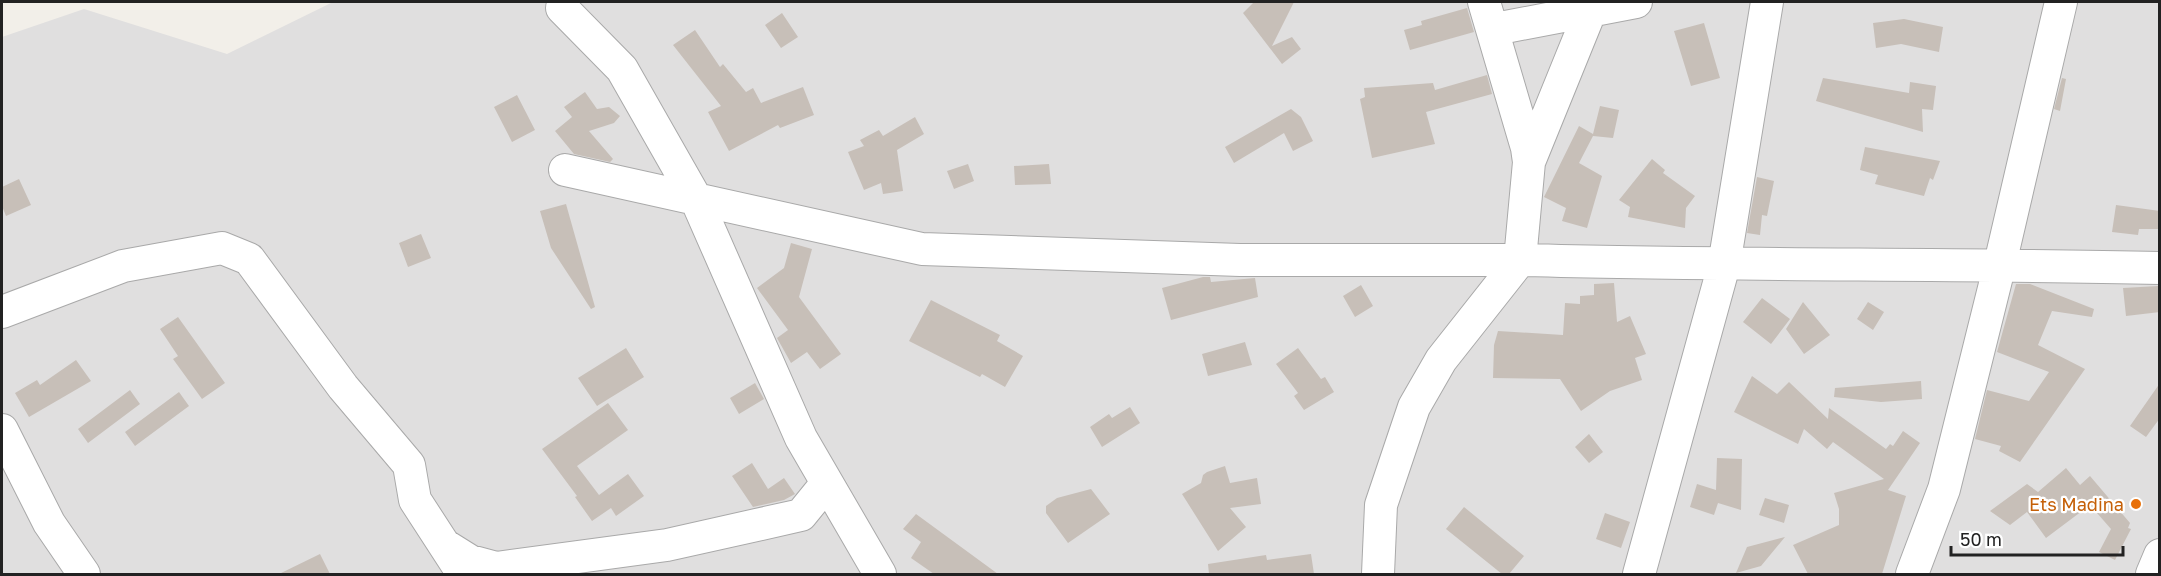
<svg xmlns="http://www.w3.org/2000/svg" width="2161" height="576" viewBox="0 0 2161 576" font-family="'Golos Text',sans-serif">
	<rect width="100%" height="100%" fill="#f2efe9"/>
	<path fill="#e0dfdf" d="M333 2H2159V574H2V37L84 9 227 54Z"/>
	<path fill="#c7bfb8" d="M1254 2H1294L1272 46 1292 37 1301 49 1282 64 1243 13Z
		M1467 8 1474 32 1410 50 1404 30 1422 25 1421 21Z
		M782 13 798 37 781 48 765 25Z
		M1904 19 1943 27 1939 52 1901 44 1876 48 1873 23Z
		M1704 23 1720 78 1691 86 1674 31Z
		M695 30 720 67 723 64 746 92 753 88 761 103 803 87 814 115 780 128 778 125 729 151 708 112 721 106 673 45Z
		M1487 75 1492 94 1426 112 1435 144 1372 158 1360 99 1365 97 1364 88 1433 83 1435 90Z
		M1823 78 1909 93 1910 82 1936 86 1933 110 1922 109 1923 132 1816 101Z
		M2062 78 2066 79 2060 111 2054 109Z
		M585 92 597 109 609 107 620 116 614 123 589 131 613 159 610 162 574 154 555 131 572 117 564 107Z
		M517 95 535 130 512 142 494 107Z
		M1600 106 1619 110 1613 138 1593 136 1579 163 1602 176 1587 228 1562 221 1566 208 1544 197 1579 126 1593 134Z
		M1291 109 1301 117 1313 141 1293 151 1284 133 1234 163 1225 147Z
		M915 117 924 134 897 150 903 191 883 194 881 183 864 190 848 152 864 146 860 140 879 130 883 136Z
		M1865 147 1940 161 1933 180 1930 178 1924 196 1875 184 1878 175 1860 170Z
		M1652 159 1665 170 1663 173 1695 196 1686 208 1685 228 1628 217 1630 207 1619 200Z
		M968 164 974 181 954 189 947 171Z
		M1049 164 1051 184 1015 185 1014 166Z
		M1757 177 1774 181 1767 216 1762 215 1760 235 1747 233Z
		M19 179 31 205 6 216 2 206V187Z
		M566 204 595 307 591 309 551 248 540 211Z
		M2116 205 2160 211V229H2139L2138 235 2112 232Z
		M421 234 431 258 408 267 399 243Z
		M791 243 812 249 799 297 841 354 820 369 807 352 791 363 777 338 788 330 757 288 784 268Z
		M1203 277H1210L1211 282 1255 278 1258 297 1171 320 1162 288Z
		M1614 283 1617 322 1630 316 1646 354 1635 358 1642 380 1610 391 1581 411 1560 379 1493 378 1494 345 1498 331 1563 335 1565 303 1580 304V296L1594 295V284Z
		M2016 284H2030L2094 309 2092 317 2052 311 2038 345 2085 369 2020 462 1999 451 2001 446 1975 439 1987 390 2029 401 2049 372 1997 352Z
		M1361 285 1373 306 1355 317 1343 296Z
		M2158 286 2160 312 2126 316 2123 288Z
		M1762 298 1790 319 1771 344 1743 322Z
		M931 300 1000 335 997 341 1023 356 1005 387 982 374 980 377 909 341Z
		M1803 302 1830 335 1804 354 1786 329Z
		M1868 302 1884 312 1873 330 1857 319Z
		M178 317 225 383 202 399 173 359 178 356 160 329Z
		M1245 342 1252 365 1208 376 1202 354Z
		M626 348 644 377 597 406 578 378Z
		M1298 348 1321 379 1325 377 1334 392 1304 410 1294 396 1298 393 1276 364Z
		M76 360 91 381 29 417 15 393 37 380 40 385Z
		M1752 376 1777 394 1789 382 1828 419 1829 408 1886 449 1890 444 1893 446 1903 431 1920 443 1888 490 1906 496 1882 574H1808L1793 545 1839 525V509L1834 493 1884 479 1833 442 1827 449 1804 429 1798 444 1734 412Z
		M1921 381 1922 399 1881 402 1834 397 1835 388Z
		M755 383 764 399 739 414 730 398Z
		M2160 383V418L2146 437 2130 426Z
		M130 390 140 404 88 443 78 429Z
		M179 392 189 406 135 446 125 432Z
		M608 403 628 430 577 466 599 495 628 474 644 496 616 516 611 508 592 521 575 497 577 496 542 449Z
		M1130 407 1140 423 1102 447 1090 427 1109 414 1112 418Z
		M1589 434 1603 452 1589 463 1575 447Z
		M1717 458 1742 459 1741 510 1718 503 1714 515 1690 507 1697 484 1716 490Z
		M752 463 768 489 784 478 795 494 784 500 753 507 732 476Z
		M1225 466 1230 483 1257 478 1261 504 1230 508 1246 527 1218 551 1182 494 1201 483 1203 475 1207 472Z
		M2066 468 2080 485 2090 476 2130 523 2128 528 2131 529 2115 560 2099 552 2111 529 2090 505 2046 538 2027 512 2010 525 1990 511 2027 484 2038 492Z
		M1091 489 1110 514 1068 543 1046 513V506L1057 498Z
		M1765 498 1789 505 1784 523 1759 515Z
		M1464 507 1524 556 1509 574H1502L1446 529Z
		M1605 513 1630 522 1621 548 1596 539Z
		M916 514 998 574H934L911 558 921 542 903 529Z
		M1785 537 1761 566 1736 573 1747 547Z
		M320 554 330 574H279Z
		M1311 554 1314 574H1209L1208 564 1266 555 1267 560Z"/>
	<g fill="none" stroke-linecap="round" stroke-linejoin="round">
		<g stroke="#a9a9a9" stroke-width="34">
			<path id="minor" d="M1484 2 1527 148 1529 162 1520 260C1733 266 1946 263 2160 268
				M562 8 622 69 696 199 801 438 880 574
				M1495 29 1636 2
				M1529 162 1594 2
				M565 170 922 249 1240 260H1520L1441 360 1414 407 1381 505 1378 574
				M2 312 123 266 222 248 249 259 343 387 409 465 415 500 463 574
				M2 430 49 523 84 574
				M446 546 470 561 496 568 667 545 801 515 827 483
				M1639 574 1724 265 1767 2
				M1912 574 1944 489 2000 264 2061 2
				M2152 574 2160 555"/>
		</g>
		<use href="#minor" stroke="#fff" stroke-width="32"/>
	</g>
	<circle fill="#e8710a" stroke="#fff" stroke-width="2" cx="2136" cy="504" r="6"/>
	<g text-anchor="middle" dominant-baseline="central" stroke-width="4.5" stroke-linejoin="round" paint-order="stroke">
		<g font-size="18" fill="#c56008" stroke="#fff" text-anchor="end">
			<text x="2124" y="504">Ets Madina</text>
		</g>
	</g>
	<rect width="2161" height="576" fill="none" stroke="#222222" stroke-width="6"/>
	<path d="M1951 546v9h172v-9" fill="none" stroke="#222222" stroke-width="3"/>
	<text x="1960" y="546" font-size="18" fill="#222222" stroke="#ffffff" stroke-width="4.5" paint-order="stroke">50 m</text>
</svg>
